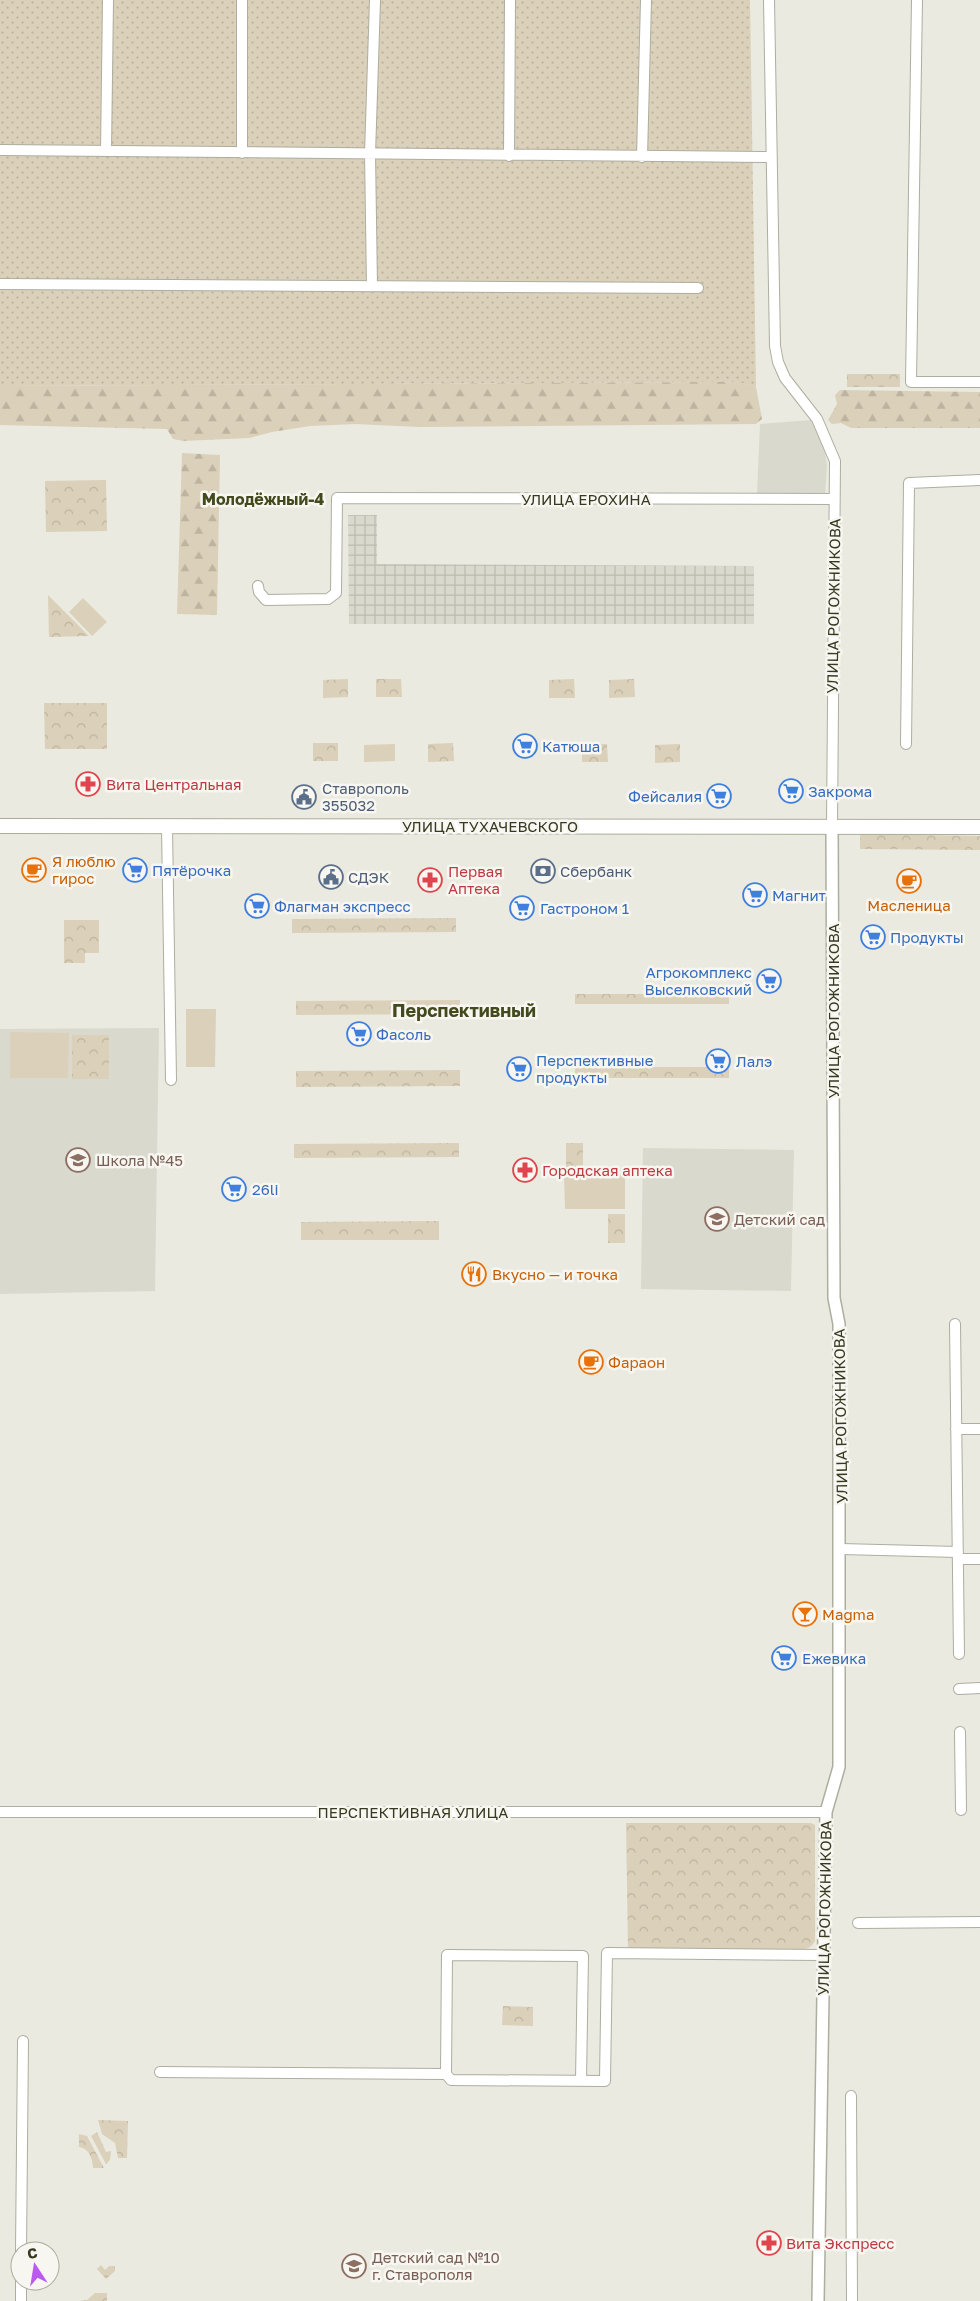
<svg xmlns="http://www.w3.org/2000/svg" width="980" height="2301" viewBox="0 0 980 2301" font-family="'Golos Text',sans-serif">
	<defs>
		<pattern id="industrial-grid" width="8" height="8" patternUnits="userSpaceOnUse" patternTransform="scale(1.25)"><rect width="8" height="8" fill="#dad9ce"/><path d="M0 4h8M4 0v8" fill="none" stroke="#bcbbb1"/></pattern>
		<pattern id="grass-dots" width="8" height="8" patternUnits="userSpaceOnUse" patternTransform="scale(1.25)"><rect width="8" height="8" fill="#dbd0b9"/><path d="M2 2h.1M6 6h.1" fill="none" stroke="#bdb39f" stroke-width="1.8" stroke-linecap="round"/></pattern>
		<pattern id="forest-firs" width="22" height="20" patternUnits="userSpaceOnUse" patternTransform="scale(1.25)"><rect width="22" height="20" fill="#dbd0b9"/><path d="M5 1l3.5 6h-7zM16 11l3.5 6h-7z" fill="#bdb39f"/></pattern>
		<pattern id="park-crowns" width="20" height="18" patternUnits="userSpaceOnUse" patternTransform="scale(1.25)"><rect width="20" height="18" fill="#dbd0b9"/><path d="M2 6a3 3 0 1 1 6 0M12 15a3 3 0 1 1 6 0" fill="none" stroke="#bdb39f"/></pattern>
	</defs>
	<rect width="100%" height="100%" fill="#eaeae0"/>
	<path fill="#dad9ce" d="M812 420 823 441 827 465 825 495 757 494 760 424Z
		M159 1028 155 1291 0 1294V1029Z
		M643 1148 794 1150 791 1291 641 1289Z"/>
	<path fill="url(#industrial-grid)" d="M348 515H377V564L754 566V624H349Z"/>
	<path fill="url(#grass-dots)" d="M0 0H750L756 387 741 383 721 382 0 386Z"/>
	<path fill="url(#forest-firs)" d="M721 382 741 383 756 387 762 419 756 424 419 427 355 424 310 426 272 432 249 438 183 441 173 439 167 429 0 425V386Z
		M840 390 980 392V428H851L841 423 832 424 828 420 837 404 835 395Z
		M182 453 220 455 217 615 177 614Z"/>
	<path fill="url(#park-crowns)" d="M847 374H900V387H847Z
		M106 480 107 531 46 532 45 481Z
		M48 595 89 636 49 637Z
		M348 679V697L323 698V680Z
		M376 679H401L402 697H376Z
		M574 679 575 698H549V680Z
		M634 679 635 697 609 698V680Z
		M107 703V749H45L44 703Z
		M313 743H338V761H313Z
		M453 743 454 761 428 762V744Z
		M582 744H607L608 762H582Z
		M680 744V762L655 763V745Z
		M860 834 980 836V850L860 849Z
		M456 918V932L292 933V919Z
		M64 920H99V953H85V963H64Z
		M575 994H729V1004H575Z
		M460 1000V1014L296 1015V1001Z
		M72 1035H109V1079H72Z
		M575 1067H729V1078H575Z
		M460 1070V1086L296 1087V1071Z
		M459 1143V1157L294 1158V1144Z
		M566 1143H583V1172H566Z
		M608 1214H625V1243H608Z
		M439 1221V1240H301V1222Z
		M626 1823H811L815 1825V1941C810 1950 805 1949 795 1950L628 1949Z
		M503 2006 533 2007V2026L502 2025Z
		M98 2120 128 2121 127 2158H118L115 2143 102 2134Z
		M97 2132 106 2152 111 2151 110 2160 106 2164 91 2136Z
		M79 2134 87 2136 104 2168H93C92 2158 90 2149 79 2147Z
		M101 2265 105 2270 109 2266H115V2271L106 2279 97 2269Z
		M95 2293H107V2301H79L87 2300Z"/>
	<path fill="#dbd0b9" d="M83 598 107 622 92 636 69 612Z
		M395 744V761L364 762V745Z
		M186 1009H216L215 1067H186Z
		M10 1032 69 1033 68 1078H10Z
		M564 1175H625V1209H565Z"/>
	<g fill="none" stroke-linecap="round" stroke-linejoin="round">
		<g stroke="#adae9f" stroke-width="12">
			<path id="minor" d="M769 0 775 346 778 362 785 378 817 419 835 461 832 826
				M917 0 911 382H980
				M0 150 771 157
				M106 151 108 0
				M242 153V0
				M509 156 510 0
				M642 157 646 0
				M0 284 698 288
				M372 286 370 154 375 0
				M258 586 259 592 266 600 328 599 336 593 337 498 834 499
				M906 744 909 483 980 480
				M167 827 171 1080
				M955 1324 959 1654
				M956 1429H980
				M841 1549 958 1552
				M958 1559H980
				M959 1689 980 1688
				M960 1732 961 1810
				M0 1812H826
				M858 1923 980 1922
				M160 2072 446 2074
				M581 2081 583 1956 447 1955 446 2074 451 2080 605 2081 607 1953 822 1955
				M851 2096 852 2301
				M21 2251 23 2041
				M21 2301V2281"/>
		</g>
		<g stroke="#adae9f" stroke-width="14">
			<path id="tertiary" d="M818 2301 826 1812 839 1767V1324L834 1298 832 826"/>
		</g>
		<g stroke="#abad96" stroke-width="16">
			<path id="secondary" d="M0 826 980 827"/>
		</g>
		<use href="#minor" stroke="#fff" stroke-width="10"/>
		<use href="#tertiary" stroke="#fff" stroke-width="11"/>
		<use href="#secondary" stroke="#fff" stroke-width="14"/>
	</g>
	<defs>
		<g id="supermarket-ring" transform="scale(1.25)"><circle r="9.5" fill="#f7f6f0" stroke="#3f7fe0" stroke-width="1.5"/><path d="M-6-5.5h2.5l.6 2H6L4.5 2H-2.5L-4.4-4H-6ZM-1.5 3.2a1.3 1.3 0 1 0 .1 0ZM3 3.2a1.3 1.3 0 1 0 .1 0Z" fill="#3f7fe0"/></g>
		<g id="pharmacy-ring" transform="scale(1.25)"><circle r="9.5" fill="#f7f6f0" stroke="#e0444e" stroke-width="1.5"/><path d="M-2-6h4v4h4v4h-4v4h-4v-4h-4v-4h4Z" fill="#e0444e"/></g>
		<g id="civic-ring" transform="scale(1.25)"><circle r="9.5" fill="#f7f6f0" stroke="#5c6f8a" stroke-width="1.5"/><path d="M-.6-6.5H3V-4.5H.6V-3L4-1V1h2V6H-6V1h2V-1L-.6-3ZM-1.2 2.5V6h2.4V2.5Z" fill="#5c6f8a"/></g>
		<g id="cafe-ring" transform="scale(1.25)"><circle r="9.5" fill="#f7f6f0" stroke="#e8710a" stroke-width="1.5"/><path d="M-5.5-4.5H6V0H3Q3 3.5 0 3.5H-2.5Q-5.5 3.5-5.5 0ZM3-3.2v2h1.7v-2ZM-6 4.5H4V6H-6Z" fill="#e8710a"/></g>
		<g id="bank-ring" transform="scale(1.25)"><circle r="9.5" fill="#f7f6f0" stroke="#5c6f8a" stroke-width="1.5"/><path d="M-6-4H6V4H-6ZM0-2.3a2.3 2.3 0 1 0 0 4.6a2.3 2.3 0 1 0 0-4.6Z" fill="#5c6f8a"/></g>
		<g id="school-ring" transform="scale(1.25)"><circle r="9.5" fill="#f7f6f0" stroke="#8d6e63" stroke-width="1.5"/><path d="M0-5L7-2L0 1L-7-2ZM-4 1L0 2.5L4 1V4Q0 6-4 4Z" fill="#8d6e63"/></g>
		<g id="restaurant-ring" transform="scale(1.25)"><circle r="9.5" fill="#f7f6f0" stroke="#e8710a" stroke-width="1.5"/><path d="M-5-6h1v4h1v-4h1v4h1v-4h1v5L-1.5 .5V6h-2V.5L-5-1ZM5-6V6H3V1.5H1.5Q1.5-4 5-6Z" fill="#e8710a"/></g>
		<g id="bar-ring" transform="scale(1.25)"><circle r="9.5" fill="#f7f6f0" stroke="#e8710a" stroke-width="1.5"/><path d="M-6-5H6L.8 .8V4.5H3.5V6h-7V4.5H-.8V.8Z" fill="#e8710a"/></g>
	</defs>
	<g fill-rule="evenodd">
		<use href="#supermarket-ring" x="525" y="746"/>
		<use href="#pharmacy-ring" x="88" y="784"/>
		<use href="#supermarket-ring" x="791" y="791"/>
		<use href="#supermarket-ring" x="719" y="796"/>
		<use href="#civic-ring" x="304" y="797"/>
		<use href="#cafe-ring" x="34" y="870"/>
		<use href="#supermarket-ring" x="135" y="870"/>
		<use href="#bank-ring" x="543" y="871"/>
		<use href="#civic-ring" x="331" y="877"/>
		<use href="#pharmacy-ring" x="430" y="880"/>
		<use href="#cafe-ring" x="909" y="881"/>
		<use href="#supermarket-ring" x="755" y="895"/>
		<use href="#supermarket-ring" x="257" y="906"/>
		<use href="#supermarket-ring" x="522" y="908"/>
		<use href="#supermarket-ring" x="873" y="937"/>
		<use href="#supermarket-ring" x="769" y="981"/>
		<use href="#supermarket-ring" x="359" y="1034"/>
		<use href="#supermarket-ring" x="718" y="1061"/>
		<use href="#supermarket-ring" x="519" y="1069"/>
		<use href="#school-ring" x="78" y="1160"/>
		<use href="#pharmacy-ring" x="525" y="1170"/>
		<use href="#supermarket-ring" x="234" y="1189"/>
		<use href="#school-ring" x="717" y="1219"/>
		<use href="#restaurant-ring" x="474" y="1274"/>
		<use href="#cafe-ring" x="591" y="1362"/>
		<use href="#bar-ring" x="805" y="1614"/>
		<use href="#supermarket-ring" x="784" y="1658"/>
		<use href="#pharmacy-ring" x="769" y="2243"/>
		<use href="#school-ring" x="354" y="2266"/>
	</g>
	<g text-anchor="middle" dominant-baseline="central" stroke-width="5" stroke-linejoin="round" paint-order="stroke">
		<g font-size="15" fill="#363a21" stroke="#f7f6f0">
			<text x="586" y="499">УЛИЦА ЕРОХИНА</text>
			<text transform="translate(833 606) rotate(-89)">УЛИЦА РОГОЖНИКОВА</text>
			<text x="490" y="826">УЛИЦА ТУХАЧЕВСКОГО</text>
			<text transform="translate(833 1011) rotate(-90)">УЛИЦА РОГОЖНИКОВА</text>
			<text transform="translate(840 1416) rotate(-91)">УЛИЦА РОГОЖНИКОВА</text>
			<text x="413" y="1812">ПЕРСПЕКТИВНАЯ УЛИЦА</text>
			<text transform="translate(824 1908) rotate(-89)">УЛИЦА РОГОЖНИКОВА</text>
		</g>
		<g font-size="15" fill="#366cbe" stroke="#f7f6f0" text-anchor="start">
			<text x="542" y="746">Катюша</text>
			<text x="808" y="791">Закрома</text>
			<text x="702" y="796" text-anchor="end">Фейсалия</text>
			<text x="152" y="870">Пятёрочка</text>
			<text x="772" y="895">Магнит</text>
			<text x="274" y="906">Флагман экспресс</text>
			<text x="540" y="908">Гастроном 1</text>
			<text x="890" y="937">Продукты</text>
			<text x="752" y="972" text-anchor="end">Агрокомплекс<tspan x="752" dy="17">Выселковский</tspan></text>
			<text x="376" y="1034">Фасоль</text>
			<text x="536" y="1060">Перспективные<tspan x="536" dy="17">продукты</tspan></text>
			<text x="736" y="1061">Лалэ</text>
			<text x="252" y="1189">26li</text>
			<text x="802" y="1658">Ежевика</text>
		</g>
		<g font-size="15" fill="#be3a42" stroke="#f7f6f0" text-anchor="start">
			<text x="106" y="784">Вита Центральная</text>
			<text x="448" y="871">Первая<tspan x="448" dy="17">Аптека</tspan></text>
			<text x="542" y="1170">Городская аптека</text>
			<text x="786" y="2243">Вита Экспресс</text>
		</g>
		<g font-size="15" fill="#4e5e75" stroke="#f7f6f0" text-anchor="start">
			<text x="322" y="788">Ставрополь<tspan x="322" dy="17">355032</tspan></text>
			<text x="560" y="871">Сбербанк</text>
			<text x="348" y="877">СДЭК</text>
		</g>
		<g font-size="15" fill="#c56008" stroke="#f7f6f0" text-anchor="start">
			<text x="52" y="861">Я люблю<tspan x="52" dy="17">гирос</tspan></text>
			<text x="909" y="905" text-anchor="middle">Масленица</text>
			<text x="492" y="1274">Вкусно — и точка</text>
			<text x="608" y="1362">Фараон</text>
			<text x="822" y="1614">Magma</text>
		</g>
		<g font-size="15" fill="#785e54" stroke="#f7f6f0" text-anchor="start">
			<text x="96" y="1160">Школа №45</text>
			<text x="734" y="1219">Детский сад</text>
			<text x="372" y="2257">Детский сад №10<tspan x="372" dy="17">г. Ставрополя</tspan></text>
		</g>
		<g font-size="16" font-weight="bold" fill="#434b1e" stroke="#f7f6f0">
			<text x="263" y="499">Молодёжный-4</text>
		</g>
		<g font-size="18" font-weight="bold" fill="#434b1e" stroke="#f7f6f0">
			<text x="464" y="1010">Перспективный</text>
		</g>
	</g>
	<g transform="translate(35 2266) rotate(348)"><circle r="24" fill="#f7f6f0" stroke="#aaab9d"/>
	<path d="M0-4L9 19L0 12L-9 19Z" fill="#bb5bed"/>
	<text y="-8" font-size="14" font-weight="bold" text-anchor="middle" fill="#363a21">С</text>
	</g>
</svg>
